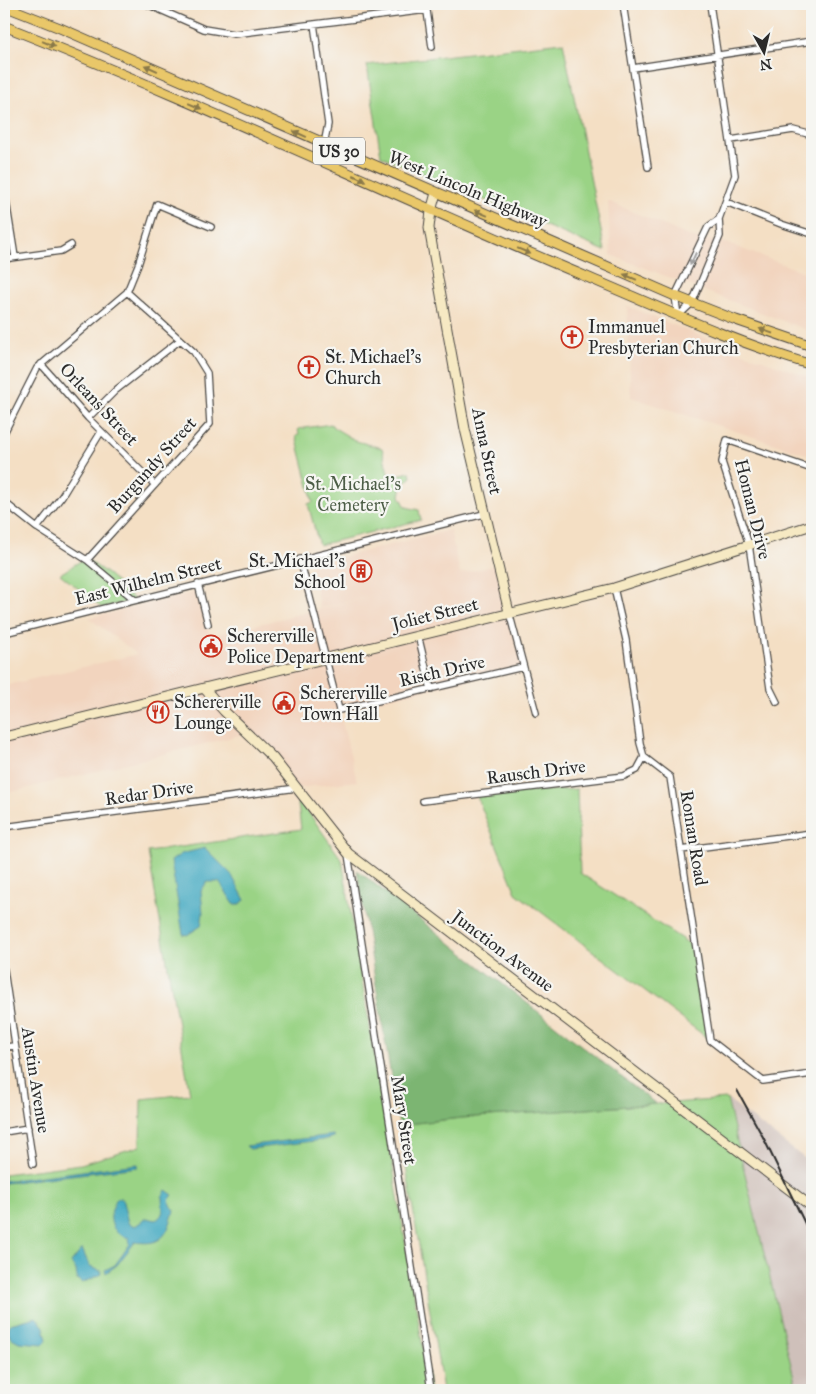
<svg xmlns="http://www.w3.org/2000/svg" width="816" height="1394" viewBox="0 0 816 1394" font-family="'IM FELL Great Primer',serif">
	<rect width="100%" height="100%" fill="#f6f6f2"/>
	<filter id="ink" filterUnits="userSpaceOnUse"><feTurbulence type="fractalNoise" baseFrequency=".02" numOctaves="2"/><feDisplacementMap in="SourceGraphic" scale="10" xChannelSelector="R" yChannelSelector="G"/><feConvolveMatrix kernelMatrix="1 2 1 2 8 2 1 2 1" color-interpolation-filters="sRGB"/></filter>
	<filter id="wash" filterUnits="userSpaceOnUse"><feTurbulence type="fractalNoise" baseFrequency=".0096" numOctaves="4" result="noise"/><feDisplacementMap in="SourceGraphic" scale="20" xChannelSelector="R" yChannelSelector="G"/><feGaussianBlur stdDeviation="1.12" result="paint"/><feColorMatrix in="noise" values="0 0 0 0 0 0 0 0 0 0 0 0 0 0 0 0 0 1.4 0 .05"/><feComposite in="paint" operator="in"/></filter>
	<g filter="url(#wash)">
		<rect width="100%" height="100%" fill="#f4dfc4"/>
		<path fill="#f2d4be" d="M608 201 693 238 723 242 812 275V332L611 255Z
			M627 306 727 347 812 378V456L631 397Z
			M450 530 460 574 497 565 523 667 339 710 357 781 297 788 248 733 4 794V686L137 654 89 618 200 591 210 636 377 595 320 608 310 565Z"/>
		<path fill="#cfc0ba" d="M727 1099 812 1164V1390H797Z"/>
		<path fill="#9ad385" stroke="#627f58" d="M563 42 605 251 381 156 367 65Z
			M331 424 333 427 356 441 382 448 389 477 410 472 411 477 402 485 400 496 406 507 419 510 421 520 319 545 308 504 313 502 296 436 299 435 298 429Z
			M85 558 109 575 135 600 102 608 60 574Z
			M577 789 580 873 696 948 710 1040 516 893 476 794Z
			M297 796 342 860 430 1390H4V1174L81 1164 140 1146 141 1099 190 1094 148 852 301 829Z
			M727 1099 797 1390H443L399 1125 461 1118Z"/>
		<path fill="#7bb572" stroke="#53704e" d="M357 870 656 1104 461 1118 399 1125Z"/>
		<path fill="#41a8c1" stroke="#366a76" d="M205 848 231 874 245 900 240 904H234L219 882H207L201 891 203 913 201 926 187 935 183 934 171 861 181 854Z
			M333 1135 334 1137 322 1140 250 1149 246 1146Z
			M138 1164V1167L4 1183V1181Z
			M166 1190 173 1195 169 1200 174 1211C167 1235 163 1246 135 1242L117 1265 106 1273 105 1270 115 1265 130 1244 129 1238C108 1232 107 1216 117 1198H122L128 1223 135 1226 147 1218 156 1220C166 1214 162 1207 162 1197Z
			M82 1249 90 1267 101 1271 102 1274 82 1283 77 1279 76 1270 71 1263Z
			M36 1317 44 1327 47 1340 44 1344 19 1342 10 1337 8 1330 10 1324Z"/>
	</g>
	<g filter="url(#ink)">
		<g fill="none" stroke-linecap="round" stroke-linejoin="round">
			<g stroke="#494642" stroke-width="8">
				<path id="street" d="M147 4 204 29 234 34 427 10
					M426 4 432 47
					M623 4 648 167
					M314 24 328 124 321 160
					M633 68 812 41
					M731 140 793 130 812 135
					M4 188 15 257
					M726 202 781 224 812 234
					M4 259 61 251 71 245
					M678 316 692 303 720 236 719 219 735 175 710 4
					M678 316 675 296 708 227 719 219
					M41 364 88 418 155 485
					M88 418 116 390 180 340
					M4 433 37 368 127 292 138 265 157 204 211 227
					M4 502 37 528 87 560 135 600
					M37 528 62 496 101 432
					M300 559 339 710 523 667
					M87 560 210 424 207 373 194 352 127 292
					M198 584 208 624
					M614 588 626 640 640 743 644 757 670 777 710 1040 763 1081 812 1074
					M509 612 536 713
					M4 633 484 514
					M418 635 431 689
					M777 702 770 688 749 545 722 462 727 440 812 469
					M423 801 624 776 637 770 644 757
					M4 827 297 788
					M681 850 812 833
					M348 854 431 1390
					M4 970 33 1164
					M4 1047 15 1046
					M4 1132 28 1128"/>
			</g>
			<g stroke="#494642" stroke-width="11">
				<path id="secondary" d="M436 193 431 211 429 228 465 429 509 612
					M204 688 224 711 273 758 348 853 812 1207
					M4 737 614 588 812 525"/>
			</g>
			<g stroke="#494642" stroke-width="11">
				<path id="primary" d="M4 6 60 28 675 296 736 320 812 346
					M4 26C201 103 391 195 587 277 661 308 734 342 812 365"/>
			</g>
			<use href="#street" stroke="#fff" stroke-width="5.5"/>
			<use href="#secondary" stroke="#f6e9c3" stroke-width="9"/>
			<use href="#primary" stroke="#e9c769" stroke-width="9"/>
			<path stroke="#2b2b2b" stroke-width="2" d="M737 1090 763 1137 812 1238"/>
		</g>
		<defs><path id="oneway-solid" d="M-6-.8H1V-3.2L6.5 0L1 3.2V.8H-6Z" transform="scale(1.25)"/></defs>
		<g fill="#8a794a">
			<use href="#oneway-solid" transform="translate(49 44) rotate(22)"/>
			<use href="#oneway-solid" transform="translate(151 68) rotate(-156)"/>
			<use href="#oneway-solid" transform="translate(195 106) rotate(23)"/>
			<use href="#oneway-solid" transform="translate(300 134) rotate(-156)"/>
			<use href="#oneway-solid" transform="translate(359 178) rotate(25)"/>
			<use href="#oneway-solid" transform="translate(481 213) rotate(-157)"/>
			<use href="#oneway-solid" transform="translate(524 251) rotate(23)"/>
			<use href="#oneway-solid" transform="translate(630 277) rotate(-157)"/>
			<use href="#oneway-solid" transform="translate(766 331) rotate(-160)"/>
		</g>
		<use fill="#a0a0a0" href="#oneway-solid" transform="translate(693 259) rotate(115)"/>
	</g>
	<defs>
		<g id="church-ring" transform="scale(1.125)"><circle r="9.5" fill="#f6f6f2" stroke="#c8321e" stroke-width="1.5"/><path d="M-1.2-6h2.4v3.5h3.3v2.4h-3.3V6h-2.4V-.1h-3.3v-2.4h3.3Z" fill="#c8321e"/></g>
		<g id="building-ring" transform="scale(1.125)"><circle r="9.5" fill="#f6f6f2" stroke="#c8321e" stroke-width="1.5"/><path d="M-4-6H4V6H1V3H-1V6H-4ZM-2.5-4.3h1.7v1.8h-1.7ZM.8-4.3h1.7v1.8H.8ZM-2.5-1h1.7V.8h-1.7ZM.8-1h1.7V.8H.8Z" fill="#c8321e"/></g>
		<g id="civic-ring" transform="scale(1.125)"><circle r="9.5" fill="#f6f6f2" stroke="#c8321e" stroke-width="1.5"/><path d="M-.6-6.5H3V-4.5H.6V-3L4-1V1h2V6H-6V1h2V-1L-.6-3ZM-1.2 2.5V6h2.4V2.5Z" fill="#c8321e"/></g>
		<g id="restaurant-ring" transform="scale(1.125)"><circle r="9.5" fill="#f6f6f2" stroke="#c8321e" stroke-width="1.5"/><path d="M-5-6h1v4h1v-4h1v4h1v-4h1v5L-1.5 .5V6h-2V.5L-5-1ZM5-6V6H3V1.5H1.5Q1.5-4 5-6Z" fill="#c8321e"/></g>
	</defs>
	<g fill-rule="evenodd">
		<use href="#church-ring" x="572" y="337"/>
		<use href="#church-ring" x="309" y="367"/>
		<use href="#building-ring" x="361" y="571"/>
		<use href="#civic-ring" x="211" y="646"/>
		<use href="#civic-ring" x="284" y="703"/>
		<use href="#restaurant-ring" x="158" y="712"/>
	</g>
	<g text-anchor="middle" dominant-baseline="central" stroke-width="4.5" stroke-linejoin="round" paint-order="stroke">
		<rect fill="#f6f6f2" stroke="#686867" stroke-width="1" x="313" y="137.5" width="52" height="27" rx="4"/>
		<g font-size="16" font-weight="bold" fill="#2b2b2b">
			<text x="339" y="151">US 30</text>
		</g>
		<g font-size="18" fill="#2b2b2b" stroke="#f6f6f2">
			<text transform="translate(468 189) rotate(23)">West Lincoln Highway</text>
			<text transform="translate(99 404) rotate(47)">Orleans Street</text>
			<text transform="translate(487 451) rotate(78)">Anna Street</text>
			<text transform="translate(152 465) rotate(-48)">Burgundy Street</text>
			<text transform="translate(753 509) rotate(76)">Homan Drive</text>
			<text transform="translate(148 581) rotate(-14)">East Wilhelm Street</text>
			<text transform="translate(435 614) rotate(-14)">Joliet Street</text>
			<text transform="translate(442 671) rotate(-13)">Risch Drive</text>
			<text transform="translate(536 772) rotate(-7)">Rausch Drive</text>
			<text transform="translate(149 793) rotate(-8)">Redar Drive</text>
			<text transform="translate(694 838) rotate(81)">Roman Road</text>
			<text transform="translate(503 951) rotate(37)">Junction Avenue</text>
			<text transform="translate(36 1080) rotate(81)">Austin Avenue</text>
			<text transform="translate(404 1120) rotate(81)">Mary Street</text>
		</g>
		<g font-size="18" fill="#2b2b2b" stroke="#f6f6f2" text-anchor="start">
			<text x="588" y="327">Immanuel<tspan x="588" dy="21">Presbyterian Church</tspan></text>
			<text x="325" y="357">St. Michael's<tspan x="325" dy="21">Church</tspan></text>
			<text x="345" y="561" text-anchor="end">St. Michael's<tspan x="345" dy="21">School</tspan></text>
			<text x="227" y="636">Schererville<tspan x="227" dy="21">Police Department</tspan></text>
			<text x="300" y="693">Schererville<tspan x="300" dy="21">Town Hall</tspan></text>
			<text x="174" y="702">Schererville<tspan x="174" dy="21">Lounge</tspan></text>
		</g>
		<g font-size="18" fill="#4c5d46" stroke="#f6f6f2">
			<text x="353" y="484">St. Michael's<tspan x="353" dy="21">Cemetery</tspan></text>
		</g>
	</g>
	<rect width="816" height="1394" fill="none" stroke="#f6f6f2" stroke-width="20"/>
	<g transform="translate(764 52) rotate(172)" stroke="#f6f6f2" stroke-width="4" paint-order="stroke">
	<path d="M0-4L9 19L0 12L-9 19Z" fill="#2b2b2b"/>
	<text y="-8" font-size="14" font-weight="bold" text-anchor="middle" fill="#2b2b2b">N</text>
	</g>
</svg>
